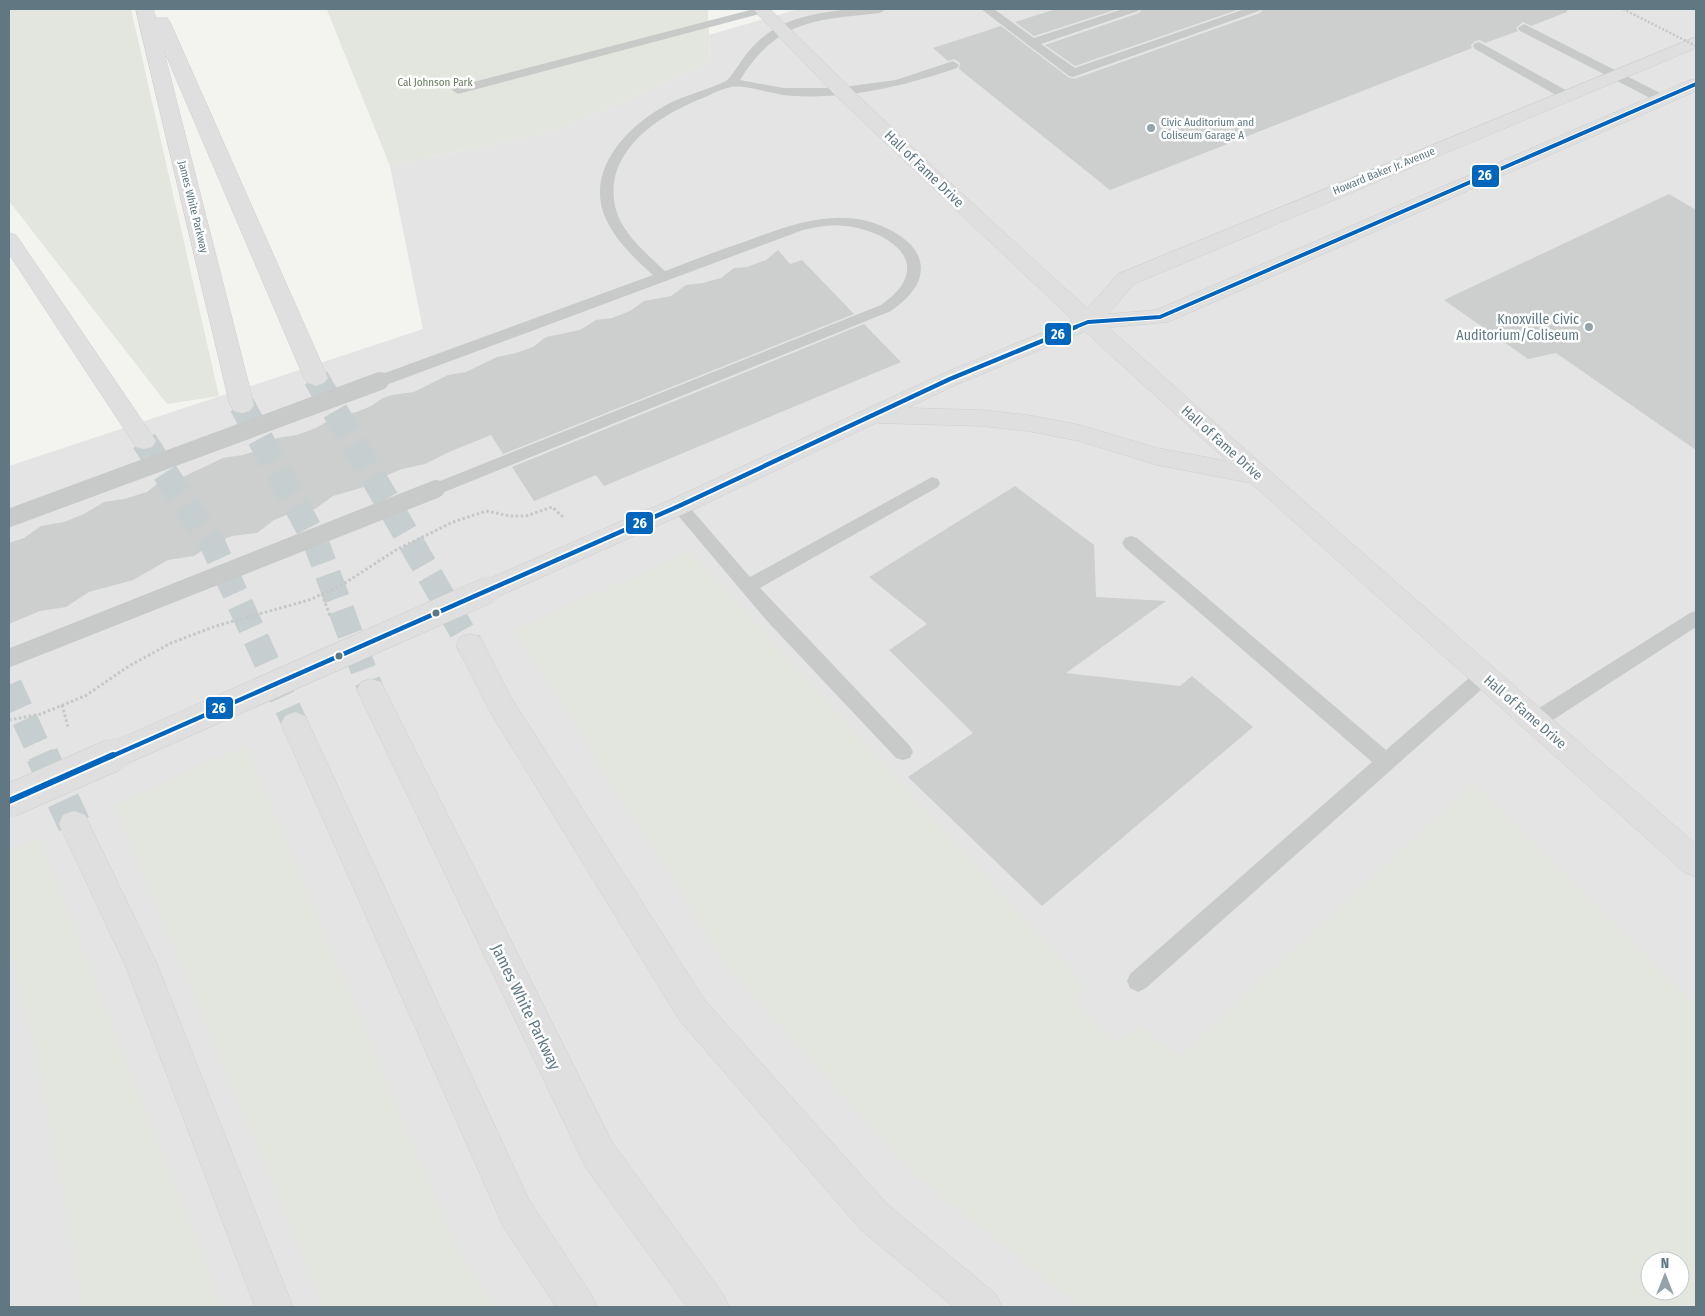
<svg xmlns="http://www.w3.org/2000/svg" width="1705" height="1316" viewBox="0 0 1705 1316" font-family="'Fira Sans Condensed',sans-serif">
	<rect width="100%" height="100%" fill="#f3f3f0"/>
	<path fill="#e3e4e3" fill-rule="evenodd" d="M799 9H1696V1307H9V466L423 329 390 166 559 130 710 62 709 35ZM1650 1261H1680V1291H1650Z"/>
	<path fill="#e3e6de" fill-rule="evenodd" d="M9 9H131L219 396 167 404 9 201Z
		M324 9H708L710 62 559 130 390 166 327 10Z
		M690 551 1086 987 1074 1002 1115 1044 1139 1025 1179 1057 1474 783 1696 1006V1307H1081L914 1174 731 971 515 630ZM1650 1261H1680V1291H1650Z
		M246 746 451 1236 492 1307H323L313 1279 115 805Z
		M39 839 212 1280 220 1307H82L72 1238 35 1047 9 946V853Z"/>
	<path fill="#cccfce" d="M1056 9H1118L1034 36 1015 22Z
		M1142 9H1240L1075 66 1045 45 1139 13Z
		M1263 9H1567V12L1531 26 1523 22 1516 28 1518 31 1485 43 1480 40 1475 41 1471 45 1472 48 1110 190 959 69 960 63 954 59 948 61 933 48 1001 26 1068 77 1074 79 1260 13Z
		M1669 194 1696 210V450L1556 353 1528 359 1444 300Z
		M778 250 790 264 802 260 854 314 503 454 491 435 449 452 425 464 402 469 383 477 371 485 333 496 315 509 291 513 274 520 257 533 232 536 212 544 194 556 168 560 133 580 89 592 66 607 40 611 9 624V543L24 538 41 526 64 522 84 514 104 502 124 499 147 492 162 480 183 477 223 458 243 455 261 449 277 438 297 435 316 428 336 416 357 412 371 406 383 398 392 395 414 392 448 375 466 372 497 357 516 353 533 347 546 337 580 330 596 320 612 318 630 311 644 301 671 296 686 285 703 283 721 278 734 268 747 267 766 260Z
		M864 324 901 362 604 486 596 475 534 501 512 467Z
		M1015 486 1094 545 1096 597 1166 601 1066 673 1180 686 1192 676 1253 727 1042 906 908 777 973 733 889 650 927 624 869 577Z"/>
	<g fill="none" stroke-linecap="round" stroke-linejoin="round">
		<path stroke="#c7cecf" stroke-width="26" stroke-dasharray="26 12" stroke-linecap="butt" d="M316 378 470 645
			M242 405 315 540 371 690
			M144 441 213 545 295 724
			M9 685 42 757"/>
		<path stroke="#c7cecf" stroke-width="33" stroke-dasharray="33 17" stroke-linecap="butt" d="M42 755 74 824"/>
		<g stroke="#ced0cf" stroke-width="1">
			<path id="secondary" d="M1696 37V48L1134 284 1108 314 1156 310 1690 80 1696 79V91L1168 322 1091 329 958 384 688 512 497 597 488 600 479 597 475 590 479 583 670 500 942 374 1080 317 1118 274Z"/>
		</g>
		<g stroke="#d0d1d0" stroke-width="1">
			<path id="primary" d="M753 9H770C915 154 1067 291 1220 427 1378 567 1537 706 1696 844V877L1685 873 1251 483 1157 465 1079 441 1028 431 981 426 876 423 868 421 864 415 868 409 876 407 981 410 1028 415 1080 425 1157 448 1227 461 1080 327 836 96Z"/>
		</g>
		<g stroke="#cfd0cf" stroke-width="1">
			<path id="highway" d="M136 9H153L156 18H167L170 22 328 378 324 383 316 386 308 383 304 378 163 48 254 405 250 411 242 413 234 411 230 405Z
				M9 233 16 235 152 435 156 441 152 447 144 449 136 447 9 254Z
				M470 634 480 637 512 699 704 999 887 1204 996 1294 1002 1307H954L861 1230 680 1021 492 715 456 645 460 637Z
				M371 679 381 682 612 1142 723 1294 729 1307H687L586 1168 357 690 361 682Z
				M295 712 305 716 309 724 529 1200 591 1294 597 1307H556L503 1226 281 724 285 716Z
				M74 811 85 815 157 964 293 1307H255L126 967 59 824 63 815Z"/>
		</g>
		<path stroke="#c6c8c8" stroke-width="3" stroke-dasharray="2.5 2.5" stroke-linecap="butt" d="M453 522 486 511 510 516H526L552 507 564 518
			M322 594 330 616
			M62 705 68 727"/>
		<path fill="#c8caca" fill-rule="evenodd" d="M754 9 769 10 767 12 462 93 458 94 452 90 454 87Z
			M851 9H886L880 13C816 20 778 19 740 80L783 88H836L896 80 953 61 959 65 957 68C904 86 851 99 794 96 776 96 746 84 731 87 721 89 712 94 703 98 659 115 604 151 615 206 621 233 646 253 665 271 691 261 717 251 744 242 792 224 844 203 894 232 904 238 915 246 919 258 927 281 908 299 891 311L442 493 436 495 430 493 428 489 430 485 881 305C889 299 898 292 903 283 922 249 872 228 845 226 831 224 817 227 803 230L386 385 380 386 374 385 372 381 374 377 653 275C634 258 615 240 605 217 585 169 628 126 666 105 685 95 707 90 726 81 732 77 743 57 749 51 777 18 810 14 851 9Z
			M981 9H994L1034 38 1123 9H1140L1138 11 1041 44 1075 68 1245 9H1261L1259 11 1073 77 1069 76Z
			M1524 24 1666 96 1668 99 1662 103 1658 102 1520 31 1518 28Z
			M1479 42 1571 93 1573 96 1571 99H1563L1475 49 1473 46 1475 43Z
			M932 477 938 479 940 483 938 487 760 588 910 746 913 752 910 758 903 760 896 758 767 621 670 506 673 502 679 500 685 502 750 577Z
			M1131 536 1137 538 1386 750 1477 671 1484 668 1491 671 1493 676 1491 681 1146 988 1138 992 1130 988 1127 981 1130 974 1372 762 1125 548 1122 543 1125 538Z
			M1696 611V627L1542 727 1535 729 1528 727 1525 721 1528 715 1690 613Z"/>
		<use href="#secondary" fill="#dedfde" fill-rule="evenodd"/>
		<use href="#primary" fill="#dedfde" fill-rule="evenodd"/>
		<use href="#highway" fill="#dedfde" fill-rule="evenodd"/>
		<g stroke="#ced0cf" stroke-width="27" stroke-linecap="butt">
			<path id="secondary-bridge-far1" d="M110 757 488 590"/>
		</g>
		<g stroke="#ced0cf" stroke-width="34" stroke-linecap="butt">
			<path id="secondary-bridge" d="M9 801 113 755"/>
		</g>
		<path stroke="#c6c8c8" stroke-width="2.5" stroke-dasharray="2 2" stroke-linecap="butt" d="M1623 9 1696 46"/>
		<path stroke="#c6c8c8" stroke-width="3" stroke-dasharray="2.5 2.5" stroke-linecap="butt" d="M9 720 41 714 85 696 129 666 171 643 216 626 309 600 342 585 396 550 453 522"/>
		<path stroke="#c8caca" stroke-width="18" d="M9 518 380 381
			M9 658 436 489"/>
		<use href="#secondary-bridge-far1" stroke="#dedfde" stroke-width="26"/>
		<use href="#secondary-bridge" stroke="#dedfde" stroke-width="33"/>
		<g stroke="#fff" stroke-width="6">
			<path id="bus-1-far2" d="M1073 328 1088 322 1160 317 1696 84"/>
		</g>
		<g stroke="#fff" stroke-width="8">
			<path id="bus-1-far1" d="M110 757 679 506 950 379 1076 327"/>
		</g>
		<g stroke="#fff" stroke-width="10">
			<path id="bus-1" d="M9 801 113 755"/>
		</g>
		<use href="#bus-1-far2" stroke="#0065bd" stroke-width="4"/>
		<use href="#bus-1-far1" stroke="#0065bd" stroke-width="4.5"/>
		<use href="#bus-1" stroke="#0065bd" stroke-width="6"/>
	</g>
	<g fill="#94a3a8" stroke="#fff" stroke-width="2">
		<circle cx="1151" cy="128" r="5"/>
		<circle cx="1589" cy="327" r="5"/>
	</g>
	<g fill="#617882" stroke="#fff" stroke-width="2">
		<circle cx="436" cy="613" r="4.5"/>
		<circle cx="339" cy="656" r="4.5"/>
	</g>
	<g text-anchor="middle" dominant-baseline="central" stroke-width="5" stroke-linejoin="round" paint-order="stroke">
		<g font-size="11" fill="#687960" stroke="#fff">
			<text x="435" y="82">Cal Johnson Park</text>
		</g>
		<g font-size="11" fill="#617882" stroke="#fff" text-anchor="start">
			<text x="1161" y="122">Civic Auditorium and<tspan x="1161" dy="13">Coliseum Garage A</tspan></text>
		</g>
		<g font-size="11" fill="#617882" stroke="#fff">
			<text transform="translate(1384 171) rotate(-22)">Howard Baker Jr. Avenue</text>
			<text transform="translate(193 207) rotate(76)">James White Parkway</text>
		</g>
		<g font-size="14" fill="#617882" stroke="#fff">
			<text transform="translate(924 169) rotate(44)">Hall of Fame Drive</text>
			<text transform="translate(1222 443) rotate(42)">Hall of Fame Drive</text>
			<text transform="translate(1525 712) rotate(41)">Hall of Fame Drive</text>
		</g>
		<g font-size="14" fill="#617882" stroke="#fff" text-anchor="end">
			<text x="1579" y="319">Knoxville Civic<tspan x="1579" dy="16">Auditorium/Coliseum</tspan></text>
		</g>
		<g font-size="16" fill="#617882" stroke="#fff">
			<text transform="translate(526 1007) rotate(64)">James White Parkway</text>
		</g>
	</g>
	<g stroke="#fff" stroke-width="2">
		<rect x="1471" y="164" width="29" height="24" rx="5" fill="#0065bd"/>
		<rect x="1044" y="322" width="28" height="24" rx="5" fill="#0065bd"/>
		<rect x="625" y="511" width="29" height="24" rx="5" fill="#0065bd"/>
		<rect x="205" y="696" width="29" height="24" rx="5" fill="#0065bd"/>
	</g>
	<g font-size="14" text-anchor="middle" font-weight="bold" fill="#fff">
		<text x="1485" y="180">26</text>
		<text x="1058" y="339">26</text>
		<text x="640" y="528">26</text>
		<text x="219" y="713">26</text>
	</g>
	<rect width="1705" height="1316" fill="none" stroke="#617882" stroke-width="20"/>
	<g transform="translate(1665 1276)"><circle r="24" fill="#ffffff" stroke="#c0c9cd"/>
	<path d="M0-4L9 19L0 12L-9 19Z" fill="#94a3a8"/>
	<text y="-8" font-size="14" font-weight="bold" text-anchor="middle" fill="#617882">N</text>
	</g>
</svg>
